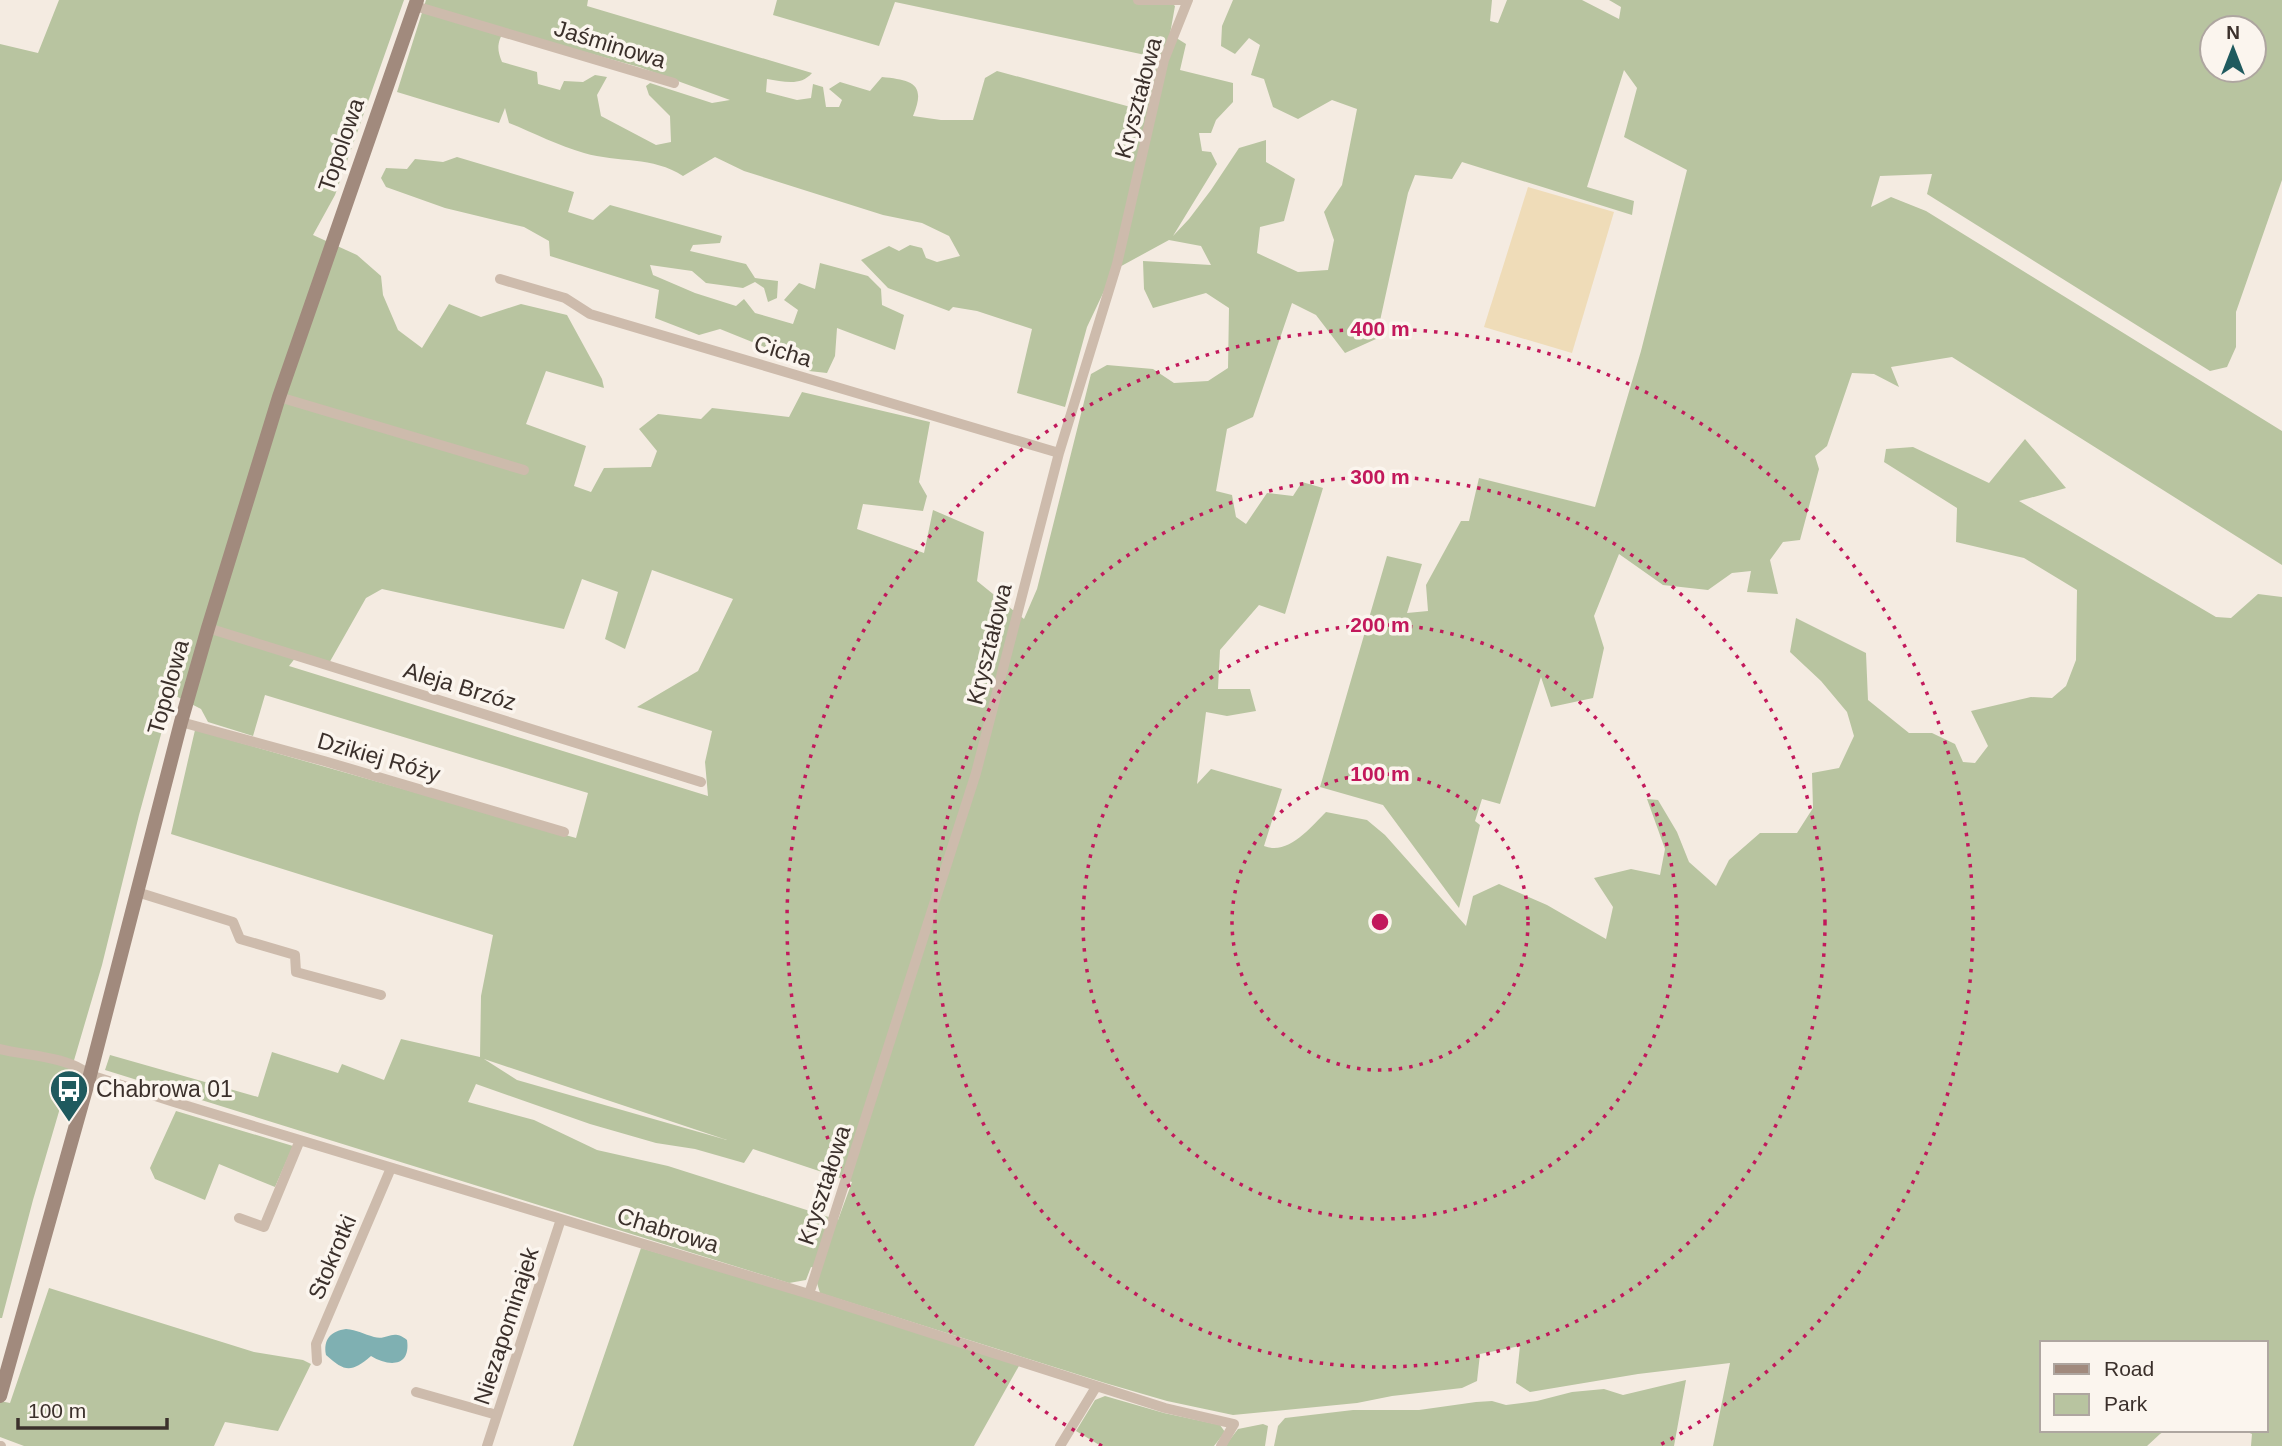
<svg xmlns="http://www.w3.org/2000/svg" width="2282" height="1446" viewBox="0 0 2282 1446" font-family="Arial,sans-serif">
	<rect width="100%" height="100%" fill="#f4ebe1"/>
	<path fill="#b8c4a0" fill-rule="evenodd" d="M59 0H404L335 195 313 235 357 255 381 276 383 295 398 330 422 348 449 304 481 317 521 304 567 315 602 379 604 388 546 371 526 424 586 446 574 486 591 492 604 468 651 467 657 451 639 429 658 414 701 419 712 408 789 417 802 392 930 422 919 482 927 496 923 511 863 504 857 529 924 553 933 510 984 532 977 581 1024 619 1037 589 1091 374 1107 365 1153 369 1174 383 1208 381 1228 368 1229 308 1206 293 1153 308 1144 289 1143 261 1211 265 1201 246 1169 240 1114 270 1087 327 1065 407 1017 393 1032 329 977 311 953 307 949 311 888 288 861 260 889 246 899 251 910 245 922 248 926 258 937 262 960 256 949 236 922 223 883 215 744 171 715 157 683 176C653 156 618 163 584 153 559 146 534 133 509 123L505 108 499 123 397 92 426 0H588L587 6 812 73C800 87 783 81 767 79L766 92 797 100 811 98 813 84 823 87 826 107H839L842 100 829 89 840 82 870 91 882 77C911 80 927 83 913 116L941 120H973L985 78 997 71 1138 109 1153 86 1150 56 895 2 879 46 773 15 777 0H1168L1175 6 1170 34 1186 44 1180 70 1233 83V102L1216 120 1211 133H1199L1202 151 1211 152 1217 164 1173 236 1189 219 1211 190 1239 148 1266 140V162L1295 179 1284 221 1260 227 1257 253 1298 272 1328 270 1334 240 1324 212 1342 185 1357 109 1332 100 1298 119 1273 107 1264 79 1251 75 1260 45 1249 38 1235 54 1221 46 1222 26 1233 0H1492L1490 21 1498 23 1507 0H1582L1619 19 1621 7 1609 0H2282V180L2236 312V347L2227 367 2210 371 1927 194 1932 174 1880 176 1871 207 1891 197 1926 211 2282 431V565L1952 357 1891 367 1899 387 1874 374 1852 373 1827 446 1815 456 1819 469 1800 540 1783 542 1770 560 1778 594 1747 592 1751 571 1732 573 1708 590 1663 585 1619 554 1594 616 1604 648 1593 698 1551 707 1541 677 1500 804 1482 799 1475 821 1480 825 1459 908 1383 805 1320 787 1387 556 1422 564 1407 613 1428 611 1426 585 1461 521H1469L1479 478 1595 507 1641 351 1687 170 1624 137 1637 88 1624 70 1587 187 1634 201 1632 215 1462 162 1452 179 1415 175 1408 193 1376 339 1345 353 1316 315 1292 303 1253 417 1227 429 1216 491 1232 495 1236 517 1246 524 1267 493 1293 496 1302 482 1323 488 1285 614 1259 605 1220 650 1218 689H1250L1256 711 1227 716 1206 712 1197 784 1211 769 1282 789 1264 846C1288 856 1311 827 1326 812L1367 820 1385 835 1466 926 1473 896 1499 884 1547 905 1606 939 1613 907 1594 878 1631 869 1660 875 1665 849 1647 799 1658 800 1677 832 1689 862 1716 886 1729 860 1760 833H1797L1813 808 1812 773 1839 768 1854 736 1847 712 1821 681 1790 652 1796 618 1866 653 1868 700 1909 733H1932L1955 744 1963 762 1975 763 1988 746 1971 711 2031 697 2052 698 2066 686 2076 660 2077 590 2024 558 1956 542 1957 508 1884 462 1886 449 1913 447 1989 483 2025 439 2066 488 2019 501 2216 617 2231 618 2258 594 2282 597V1446H2251L2252 1434 2243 1430H2266V1343H2042V1430H2166L2160 1434 2147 1446H1713L1730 1363 1638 1374 1530 1392 1516 1383 1520 1346 1480 1354 1477 1381 1462 1388 1392 1396 1357 1403 1233 1415 1167 1401 1105 1383 820 1293 817 1283 821 1270 811 1267 806 1280 789 1283 105 1070 110 1055 258 1097 272 1052 338 1073 342 1064 384 1080 401 1039 480 1057 481 996 493 935 171 834 195 730 576 838 588 793 265 695 253 736 208 722 201 709 172 694 139 815 102 965 33 1200 2 1318H0V44L38 53ZM2212 28H2254V70H2212ZM504 30 639 67 730 100 712 103 650 83 646 86 649 95 670 116 671 142 656 145 601 116 597 95 607 77 595 75 583 82 564 81 560 90 538 84 537 72 502 62C496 48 498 42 504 30ZM652 570 733 599 698 671 637 707 712 731 705 762 708 796 289 666 296 657 328 665 366 598 382 589 564 629 582 579 618 592 605 639 625 649ZM484 1059 727 1140 517 1080ZM476 1084 590 1124 656 1143 695 1149 744 1163 753 1149 852 1182 838 1220 668 1166 597 1150 534 1120 468 1102Z
		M457 157 574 192 568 212 593 220 610 205 722 236 720 243 693 245 690 251 746 264 755 278 778 281 777 298 768 302 764 288 755 282 743 288 706 283 692 271 650 265 653 275 695 293 736 306 744 299 755 313 793 324 798 310 784 300 799 283 815 289 820 263 868 276 881 289 882 305 904 315 895 350 837 328 835 356 827 373 809 371 802 362 720 329 699 335 655 318 659 290 550 256 549 241 524 227 445 208 386 187 381 178 386 168 407 169 415 159 443 162Z
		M176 1111 293 1146 275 1187 219 1164 205 1200 155 1179 150 1168Z
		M641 1248 808 1297 1020 1364 974 1446H573Z
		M49 1288 254 1352 303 1360 311 1364 278 1431 225 1422 214 1446H24L0 1437V1401L10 1403Z
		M1686 1380 1674 1446H1274L1278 1426 1285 1418 1353 1410H1419L1476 1402 1492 1401 1506 1405 1537 1401 1572 1392 1604 1389 1623 1395Z
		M1105 1396 1164 1413 1220 1425 1225 1432 1214 1446H1101L1076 1431 1095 1400Z
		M1263 1424 1268 1426 1265 1446H1225L1238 1429Z"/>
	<path fill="#efdcb8" d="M1528 187 1614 212 1572 353 1484 327Z"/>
	<path fill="#7fb0b2" d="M346 1329C357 1330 364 1334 374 1337 388 1341 392 1328 407 1340 411 1367 389 1367 371 1356 351 1373 345 1372 326 1355 323 1339 331 1331 346 1329Z"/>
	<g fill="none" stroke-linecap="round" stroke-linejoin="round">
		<path stroke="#cdbbac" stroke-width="10" d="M1138 0H1187
			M415 6 674 83
			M500 279 565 298 590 314 1059 453
			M279 397 524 470
			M208 628 701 782
			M181 722 324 761 564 832
			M137 892 233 922 240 939 295 955 296 972 381 995
			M0 1049C29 1056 66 1056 90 1075L174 1102 809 1294 1165 1408 1234 1424 1221 1446
			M239 1218 264 1227 300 1140
			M809 1294 976 773 1059 453 1117 264 1164 60 1188 0
			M317 1361 316 1344 391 1168
			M416 1392 497 1415
			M0 1446H1
			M487 1446 561 1219
			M1060 1446 1096 1387"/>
		<path stroke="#a18a7d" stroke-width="14" d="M0 1396 90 1075 181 722 208 628 279 397 417 0"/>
	</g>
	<g fill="none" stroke="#c2185b" stroke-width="3.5" stroke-dasharray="3.5 7">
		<circle cx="1380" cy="922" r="148"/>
		<circle cx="1380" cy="922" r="297"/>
		<circle cx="1380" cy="922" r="445"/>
		<path d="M1102 1446A593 593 0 1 1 1658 1446"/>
	</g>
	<defs>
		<g id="bus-pin" transform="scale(2.0125)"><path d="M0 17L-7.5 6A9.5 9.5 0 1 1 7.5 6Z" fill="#1f5a5e" stroke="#fbf5ee"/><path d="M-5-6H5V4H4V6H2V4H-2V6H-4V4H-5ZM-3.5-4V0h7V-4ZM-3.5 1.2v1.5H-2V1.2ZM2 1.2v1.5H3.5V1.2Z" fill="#fff"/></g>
	</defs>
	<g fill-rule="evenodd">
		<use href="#bus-pin" x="69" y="1089"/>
	</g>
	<g text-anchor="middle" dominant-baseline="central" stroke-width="7" stroke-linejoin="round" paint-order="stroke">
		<g font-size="23" fill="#3b302b" stroke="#fbf5ee">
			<text transform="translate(610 44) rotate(17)">Jaśminowa</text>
			<text transform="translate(1138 98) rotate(-75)">Kryształowa</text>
			<text transform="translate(341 145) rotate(-71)">Topolowa</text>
			<text transform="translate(783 351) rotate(17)">Cicha</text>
			<text transform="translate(989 644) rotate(-76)">Kryształowa</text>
			<text transform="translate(460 686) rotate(17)">Aleja Brzóz</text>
			<text transform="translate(168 687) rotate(-74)">Topolowa</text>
			<text transform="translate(379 757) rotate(16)">Dzikiej Róży</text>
			<text transform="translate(824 1185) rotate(-72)">Kryształowa</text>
			<text transform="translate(668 1230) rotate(17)">Chabrowa</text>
			<text transform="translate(332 1257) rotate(-67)">Stokrotki</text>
			<text transform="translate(506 1326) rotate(-72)">Niezapominajek</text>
		</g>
		<g font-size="23" fill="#3b302b" stroke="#fbf5ee" text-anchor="start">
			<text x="96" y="1089">Chabrowa 01</text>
		</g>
	</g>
	<circle cx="1380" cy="922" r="10" fill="#c2185b" stroke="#fbf5ee" stroke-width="3.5"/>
	<g font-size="21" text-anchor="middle" font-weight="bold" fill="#c2185b" stroke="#fbf5ee" stroke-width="7" stroke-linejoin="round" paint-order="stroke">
		<text x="1380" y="336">400 m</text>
		<text x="1380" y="484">300 m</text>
		<text x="1380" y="632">200 m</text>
		<text x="1380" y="781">100 m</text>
	</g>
	<rect x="2040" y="1341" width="228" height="91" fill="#fbf5ee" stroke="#aea6a0" stroke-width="2"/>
	<rect x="2054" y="1364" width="35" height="10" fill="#a18a7d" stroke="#aea6a0" stroke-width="2"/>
	<text x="2104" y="1376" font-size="21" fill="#3b302b">Road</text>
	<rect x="2054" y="1394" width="35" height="21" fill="#b8c4a0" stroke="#aea6a0" stroke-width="2"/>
	<text x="2104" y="1411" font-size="21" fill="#3b302b">Park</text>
	<g transform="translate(2233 49)"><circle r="33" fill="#fbf5ee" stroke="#aea6a0" stroke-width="2"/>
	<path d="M0-5L12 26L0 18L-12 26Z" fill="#1f5a5e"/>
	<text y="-10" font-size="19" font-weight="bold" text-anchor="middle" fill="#3b302b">N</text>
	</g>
	<path d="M18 1418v10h149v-10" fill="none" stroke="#3b302b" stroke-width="3.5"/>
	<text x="28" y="1418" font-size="21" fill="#3b302b" stroke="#fbf5ee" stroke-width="5" paint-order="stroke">100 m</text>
</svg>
